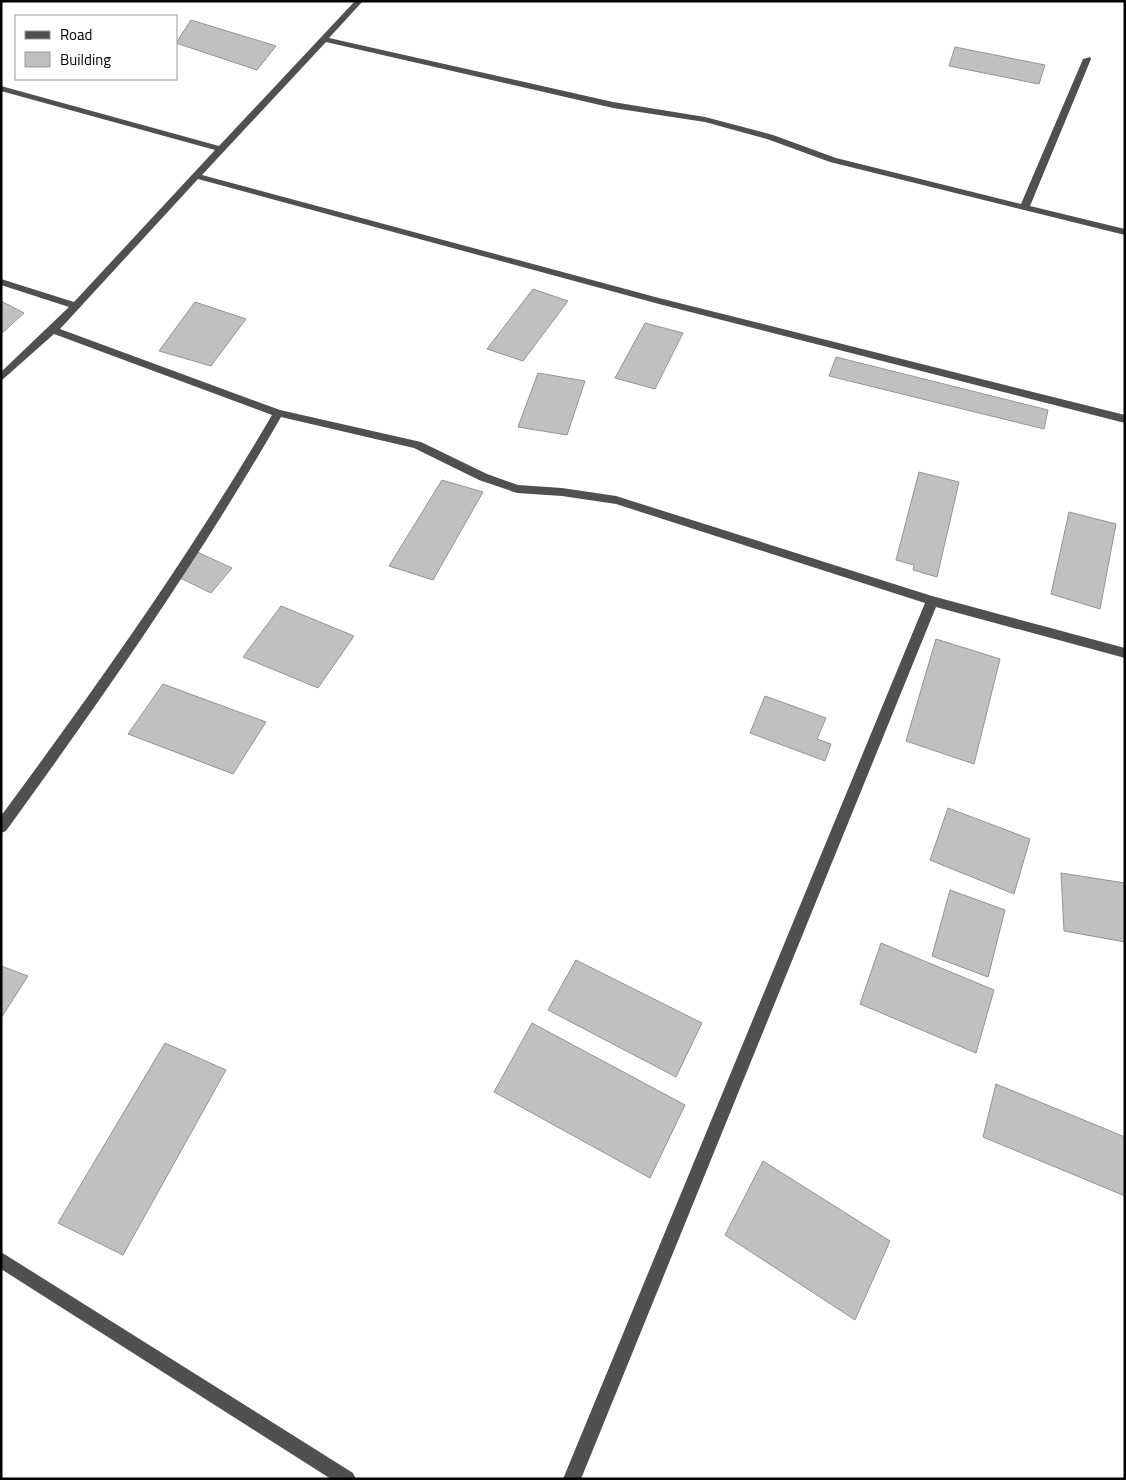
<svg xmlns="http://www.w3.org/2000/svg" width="1126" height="1480" viewBox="0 0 1126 1480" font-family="'Titillium Web',sans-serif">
	<rect width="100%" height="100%" fill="#fff"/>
	<path fill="#c0c0c0" stroke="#949494" d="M191 20 276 46 257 70 176 43Z
		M955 47 1045 65 1039 84 949 66Z
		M533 289 568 301 523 361 487 349Z
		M1 301 24 313 1 334Z
		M195 302 246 319 211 366 159 351Z
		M645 323 683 333 655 389 615 378Z
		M836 357 1048 410 1044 429 829 376Z
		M538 373 585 381 567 435 518 427Z
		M919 472 959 482 937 577 913 570 914 565 896 560Z
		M442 480 483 492 433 580 389 566Z
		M1069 512 1116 524 1100 609 1051 594Z
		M195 551 232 568 211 593 174 575Z
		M281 606 354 636 318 688 243 657Z
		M936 639 1000 659 974 764 906 741Z
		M163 684 266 722 233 774 128 734Z
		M765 696 826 718 817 739 831 744 825 761 750 733Z
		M948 808 1030 839 1014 894 930 860Z
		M1061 873 1125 883V942L1064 931Z
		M950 890 1005 910 988 977 932 956Z
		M881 943 994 990 976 1053 860 1004Z
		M576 960 702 1023 676 1077 548 1010Z
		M1 966 28 976 1 1018Z
		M532 1023 685 1105 650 1178 494 1092Z
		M165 1043 226 1070 123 1255 58 1223Z
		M996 1084 1125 1137V1196L983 1137Z
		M763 1161 890 1241 855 1320 725 1235Z"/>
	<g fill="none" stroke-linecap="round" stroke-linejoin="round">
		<path fill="#505050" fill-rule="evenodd" d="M355 1H363L329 38 613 102 705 117 773 135 836 158 1021 204 1083 59 1090 57 1091 59 1030 206 1125 229V235L830 162 767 139 705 122 613 108 326 42 202 175 659 298 1125 415V423L659 304 198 179 60 329 280 410 421 442 487 474 518 485 562 488 616 496 932 596 1125 648V658L936 607 581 1479H563L925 603 616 504 562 496 517 493 479 480 414 448 281 417C198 561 103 697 6 831L1 833V816C97 686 190 555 272 415L54 334 1 381V372L69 307 1 285V279L74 302 215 150 1 91V86L219 146Z
			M1 1252 353 1473 356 1479H331L1 1269Z"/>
	</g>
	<rect width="1126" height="1480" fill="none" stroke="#000000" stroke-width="5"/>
	<rect x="15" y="15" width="162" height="65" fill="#ffffff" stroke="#999999"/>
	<rect x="25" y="31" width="25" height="8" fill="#505050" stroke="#999999"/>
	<text x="60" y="40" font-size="15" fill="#000000">Road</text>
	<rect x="25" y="52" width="25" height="15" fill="#c0c0c0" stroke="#999999"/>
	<text x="60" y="65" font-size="15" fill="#000000">Building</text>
</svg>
